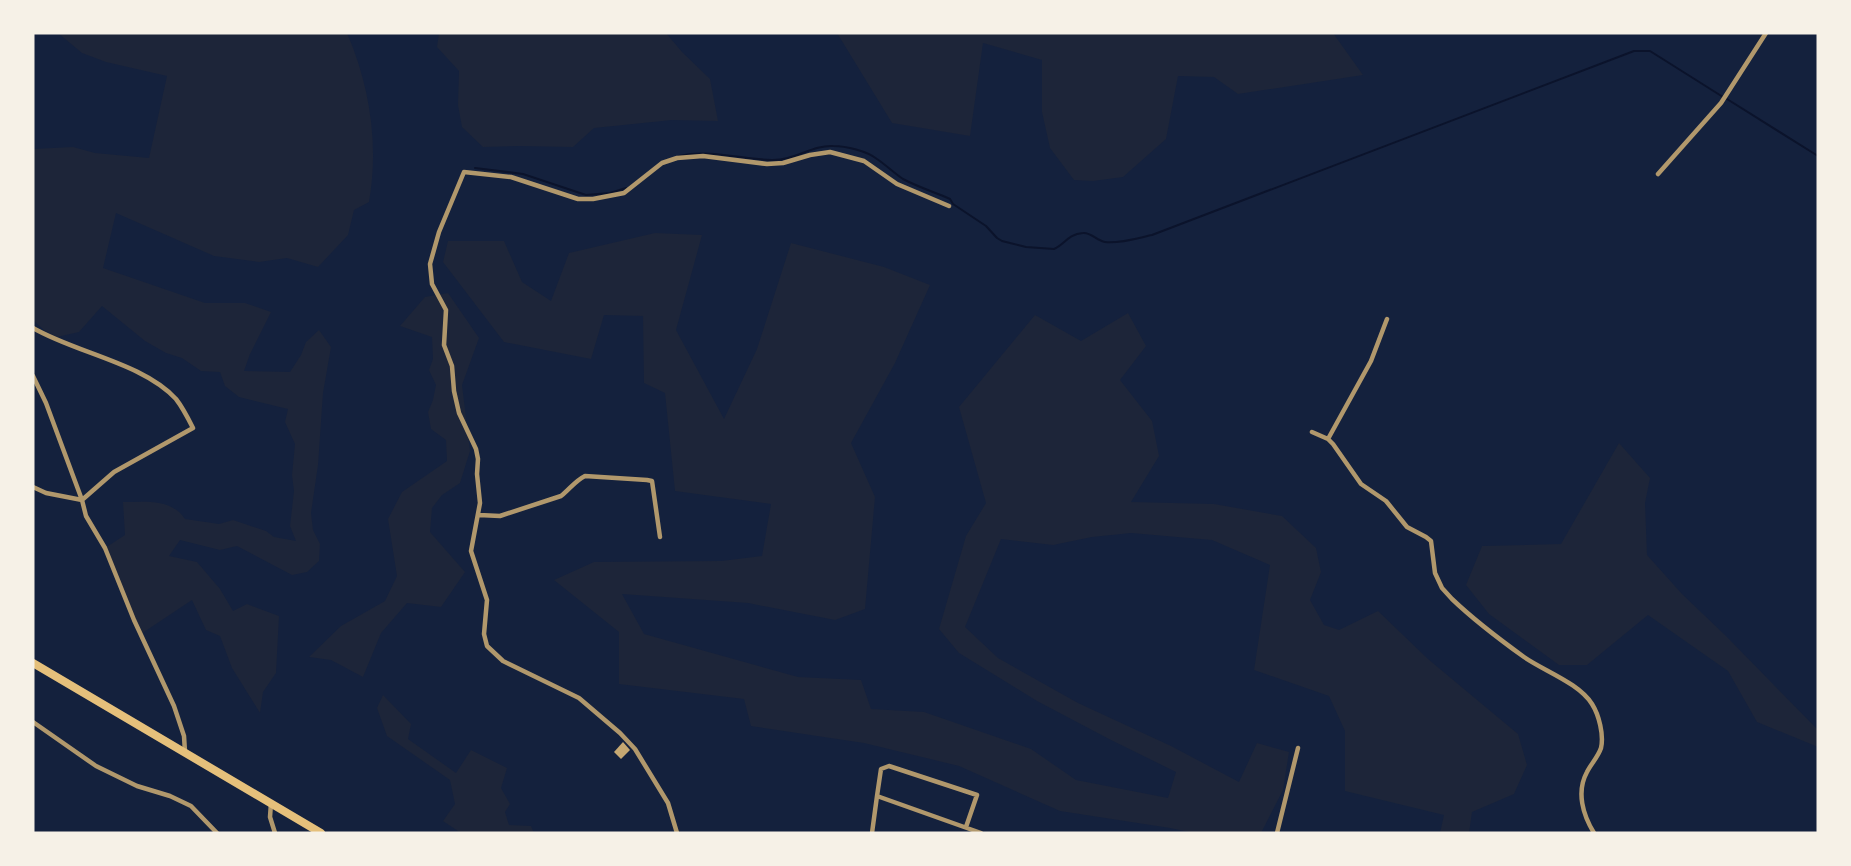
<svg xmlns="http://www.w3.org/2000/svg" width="1851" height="866" viewBox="0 0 1851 866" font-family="'DM Sans',sans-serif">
	<rect width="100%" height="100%" fill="#14213d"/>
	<path fill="#1d2539" d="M58 33H347C370 86 379 145 369 202L354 210 348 235 318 267 287 258 259 262 214 256 116 213 103 268 205 303H245L271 312 250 354 244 371 290 372 301 355 306 342 319 330 331 347 323 393 318 465 311 513 313 530 320 544 319 561 307 572 292 575 237 546 220 550 180 540 169 556 197 562 220 589 233 611 247 604 279 616 276 673 263 692 260 713 232 668 220 636 206 630 192 600 141 634 105 548 125 535 123 502C145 502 171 498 185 519L219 524 233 520 266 531 274 537 296 541 290 526 294 491 292 475 295 444 285 422 288 409 239 397 225 386 220 372 201 371 182 358 166 353 145 341 102 306 79 332 57 337 44 330 33 320V149L73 147 95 153 149 158 167 76 106 62 82 53Z
		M439 33H666L682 52 710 79 718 121 672 120 594 128 573 147 519 146 483 147 462 127 458 105 459 71 437 47Z
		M837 33H1333L1363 75 1238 94 1214 77 1178 76 1166 139 1123 177 1093 181 1074 180 1050 148 1042 112V60L983 43 970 136 892 123Z
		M655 233 702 235 676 330 724 419 757 349 791 243 884 267 930 285 895 363 851 443 875 497 865 609 835 620 748 603 622 594 644 634 798 677 861 680 871 709 924 712 1031 749 1076 780 1168 798 1176 772 1109 739 1037 701 959 653 939 629 966 536 986 503 959 407 1035 315 1081 341 1128 313 1146 346 1120 380 1152 421 1159 456 1131 502 1214 504 1282 516 1316 548 1321 572 1310 600 1324 625 1339 630 1378 611 1428 659 1518 734 1527 765 1514 794 1472 812 1469 833H1440L1444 815 1345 791V731L1329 696 1254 670 1270 565 1212 540 1131 533 1092 537 1053 545 1001 539 965 627 998 658 1078 703 1171 746 1239 782 1257 743 1289 752 1283 790 1261 833H1195L1170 828 1060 811 959 766 864 743 751 726 744 699 619 684V632L554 580 594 562 721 561 762 556 771 504 675 491 665 393 644 383 643 316 604 315 591 359 504 342 443 262 448 241H504L522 282 551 301 569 253Z
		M448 293 479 338 462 385 470 451 460 483 442 495 432 508 430 532 465 572 441 607 407 603 381 633 363 677 331 660 309 657 341 626 385 601 397 576 388 519 402 492 447 461 446 440 431 429 428 412 433 400 436 385 429 370 433 359 432 337 400 326 425 297Z
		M1619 443 1650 478 1645 503 1647 555 1682 594 1726 636 1818 730V747L1757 722 1728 671 1648 615 1587 665H1559L1489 614 1466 585 1482 546 1561 544Z
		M383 695 411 724 408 739 456 773 471 750 507 768 501 788 510 804 505 812 509 825 531 826 534 833H461L443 821 455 804 450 780 387 736 377 708Z"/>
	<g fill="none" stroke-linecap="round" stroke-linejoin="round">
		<path stroke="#0b132b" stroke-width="2" d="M1727 99 1818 156
			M679 156C710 149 740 159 771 160 794 161 812 145 833 146 846 146 867 151 877 159 886 165 894 173 903 179 918 187 934 192 950 199L953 204 986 226 997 238 1002 241 1026 247 1054 249C1065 244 1068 234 1083 233 1091 232 1097 241 1105 242 1119 244 1138 238 1152 235L1634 51H1650L1723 97
			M475 168 523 174 586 195 610 193 626 188"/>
	</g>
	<path fill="#c6a872" d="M623 742 630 750 621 759 614 752Z"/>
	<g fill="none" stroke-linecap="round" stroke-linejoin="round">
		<path stroke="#b1986c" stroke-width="4.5" d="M1658 174 1721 103 1766 33
			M33 328C76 353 143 363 176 399 183 408 188 418 193 428L114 472 82 500
			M33 376 46 403 82 500 86 516 105 548 134 620 174 706 184 736 185 752
			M1312 432 1328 439 1333 444 1361 484 1386 501 1407 527 1426 537 1431 541 1435 573 1442 588 1452 599C1474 620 1499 639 1524 657 1544 671 1579 683 1592 704 1599 715 1604 735 1601 748 1598 757 1591 764 1587 772 1576 792 1583 815 1594 833
			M1328 439 1371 361 1387 319
			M33 487 46 493 82 500
			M479 515 500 516 561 496C570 489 575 481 585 476L647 480 652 481 660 537
			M33 722 96 766 137 786 170 796 191 806 217 833
			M877 796 881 769 889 766 977 795 966 827
			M271 803 270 817 275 833
			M677 833 668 803 635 749 620 733 579 698 503 661 487 646 484 634 487 600 471 551 480 503 477 474 478 459 476 449 459 413 454 391 452 366 444 345 446 310 432 284 430 264 439 232 464 172 511 177 578 199H593L624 193 662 163 677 158 703 156 767 164 783 163 810 155 830 152 864 161 897 184 949 206
			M872 833 877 796 981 833
			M1277 833 1298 748"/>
		<path stroke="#e5c07b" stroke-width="8" d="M33 663 321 833"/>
	</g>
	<rect width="1851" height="866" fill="none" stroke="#f6f1e7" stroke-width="69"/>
</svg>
